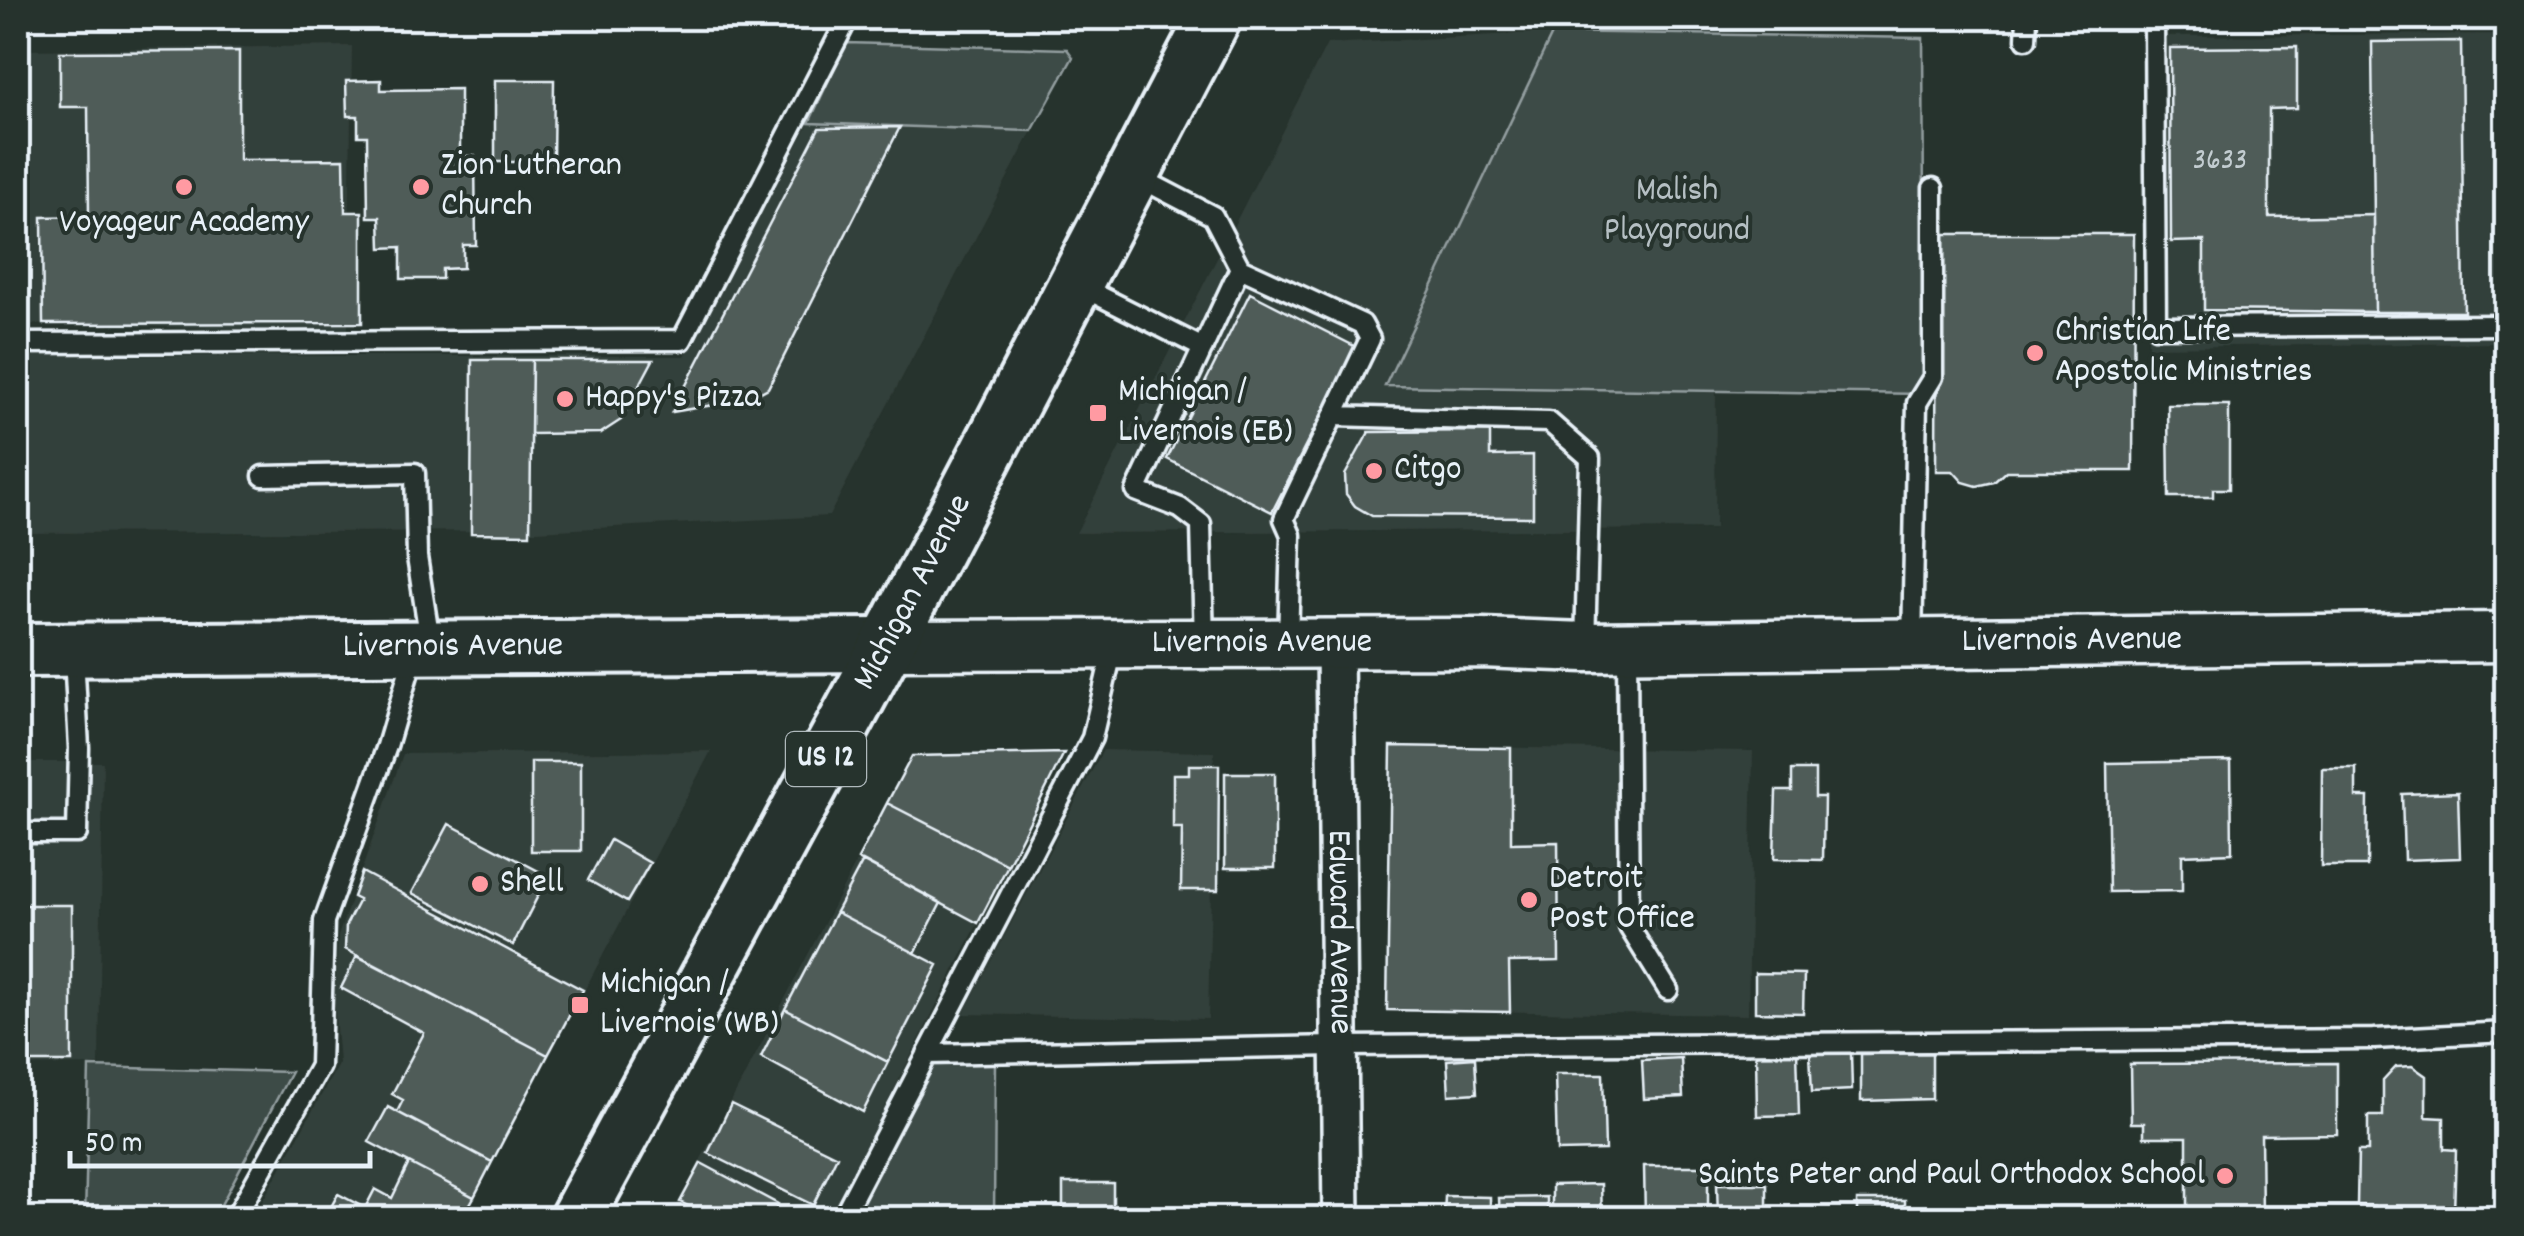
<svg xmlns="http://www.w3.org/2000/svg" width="2524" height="1236" viewBox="0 0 2524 1236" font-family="Dekko,sans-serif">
	<rect width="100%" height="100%" fill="#26332d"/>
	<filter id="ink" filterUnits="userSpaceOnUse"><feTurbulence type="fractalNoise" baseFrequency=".01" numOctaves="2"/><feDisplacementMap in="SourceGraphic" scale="20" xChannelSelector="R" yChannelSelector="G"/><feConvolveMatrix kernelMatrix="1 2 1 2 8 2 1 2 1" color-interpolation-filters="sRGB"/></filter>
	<g filter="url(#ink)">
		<path fill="#333f3a" d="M1553 32 1385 385 1716 391 1715 529 1076 533 1327 44Z
			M2506 34V343L2148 347 2147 36Z
			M352 46 348 331 18 324V50Z
			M809 123 1032 131 829 516 537 531 18 533V356H685Z
			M1391 746 1753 751 1748 1015 1387 1010Z
			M1103 750 1214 752 1208 1019 963 1014Z
			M711 751 464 1218H253L339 1063 334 1005 338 936 403 754Z
			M1064 753 829 1218H670L912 756Z
			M18 762H103L99 1065 18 1066Z"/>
		<path fill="#3e4b47" stroke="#939ea0" stroke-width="2.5" d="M1553 32 1923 38 1925 394 1385 386Z
			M846 43 1067 49 1073 57 1032 131 809 123Z
			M928 1057H995L994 1218H841Z
			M89 1067 291 1072 214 1218H85Z"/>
		<path fill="#505c59" stroke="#e8f1f8" stroke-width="2.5" d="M2461 41 2464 312H2375L2372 42Z
			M2297 47V108L2269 109V217L2374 215 2375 312 2204 310V241L2171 242 2170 48Z
			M239 51V160L344 159 345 212H362V323L43 324 42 217 89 216 88 107H60V52Z
			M381 80V90L460 89V156H475L476 245H463V268L442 269V279H401V247L381 248 380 217H368L367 136H358V116H347L346 81Z
			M495 80H554L553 162H495Z
			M18 106H30L28 284H18Z
			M900 127 768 388 748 399 672 412 819 128Z
			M1937 234H2134L2133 471H2006L1994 482 1977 486 1963 482 1953 471H1936Z
			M1250 293 1356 347 1272 512 1167 459Z
			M472 360H532L530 534 471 533Z
			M532 360H653L621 420 601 433 531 434Z
			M2168 405H2229V489H2213V497H2169Z
			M1490 431V456L1533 455V517L1372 516 1355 506 1346 494 1345 475 1369 432Z
			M1391 746 1511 748V843L1558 842 1559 961 1509 962 1510 1012 1387 1010Z
			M1064 753 1008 865 887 803 912 756Z
			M2231 761 2232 853 2182 855V891L2109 892 2107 763Z
			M531 762H581V851H531Z
			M1189 765H1219L1218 890H1181L1182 828H1173V774H1189Z
			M2322 768H2356V797H2368L2367 866H2321Z
			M1792 770H1815V797H1824L1823 860 1774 859 1776 791H1792Z
			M1225 773H1275V868H1225Z
			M2458 792 2460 858 2404 860 2402 794Z
			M887 803 1008 865 978 923 858 859Z
			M449 824 548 876 513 945 412 893Z
			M610 840 650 863 627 902 588 880Z
			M863 861 941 903 915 953 836 912Z
			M362 872 583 990 548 1055 345 949 346 925 359 900 353 897Z
			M18 905H72V1062H18Z
			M836 912 938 965 888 1062 785 1009Z
			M357 956 548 1055 492 1162 397 1112 403 1100 392 1094 424 1033 341 988Z
			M1755 973 1804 974 1803 1013 1755 1012Z
			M785 1009 888 1062 863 1112 761 1057Z
			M1797 1051 1799 1115 1757 1116 1756 1052Z
			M1851 1052 1852 1090 1812 1092 1810 1054Z
			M1932 1053V1099L1861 1101V1054Z
			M1475 1058 1477 1093 1449 1095 1447 1060Z
			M1681 1058 1683 1097 1644 1099 1642 1060Z
			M2337 1063V1134L2261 1135 2262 1216H2336V1218H2187V1137H2144V1123H2131L2130 1064Z
			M2412 1066 2426 1076V1117L2444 1118V1149L2456 1150 2454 1213H2445V1218H2374V1206L2357 1205 2358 1151H2368V1116H2383V1081L2396 1067Z
			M1555 1074H1603L1605 1150 1557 1151Z
			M731 1104 837 1156 813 1205 708 1153Z
			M388 1107 492 1162 474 1197 369 1142Z
			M409 1163 474 1197 462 1218H325L338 1194 365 1208 375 1189 392 1198Z
			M701 1163 778 1204 771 1218H713L680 1202Z
			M1644 1166H1708V1218H1645Z
			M1063 1183H1113V1218H1063Z
			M1601 1184 1602 1218H1552V1185Z
			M1717 1184H1767V1218H1718Z
			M1445 1196 1490 1197V1218H1444Z
			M1547 1197V1218H1500L1499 1198Z
			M1857 1200H1905V1218H1857Z
			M1393 1211H1443L1442 1218H1393Z"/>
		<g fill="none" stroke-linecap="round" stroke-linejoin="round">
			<g stroke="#e8f1f8" stroke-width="25">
				<path id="lane" d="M2154 18 2156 327 2506 325
					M2026 39 2027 18
					M1138 177 1213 216 1240 268 1136 491 1180 508 1201 524 1204 644
					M1240 268 1362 324 1370 339 1284 519 1291 535 1288 642
					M1080 286 1203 348
					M18 343 682 340 848 18
					M1334 416 1549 422 1590 458 1585 646
					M263 476 415 473 417 557 430 641
					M1912 643 1917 403 1933 377V188
					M1627 646 1629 927 1668 990
					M18 833H77L79 748 74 655
					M927 1054 1337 1046 2374 1039 2506 1032
					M235 1218 320 1066 324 921 387 746 415 651
					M842 1218 1092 738 1113 648"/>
			</g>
			<g stroke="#e8f1f8" stroke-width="42">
				<g id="street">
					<path id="s1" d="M1335 644 1341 1218"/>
				</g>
			</g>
			<g stroke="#e8f1f8" stroke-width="55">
				<g id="secondary">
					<path id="s2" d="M887 645 1482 643 1585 647 2506 637"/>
				</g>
			</g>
			<g stroke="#e8f1f8" stroke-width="60">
				<g id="primary">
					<path id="s3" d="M18 650 887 645"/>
					<path id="s4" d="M577 1218 887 645 1214 18"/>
				</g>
			</g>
			<use href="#lane" stroke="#26332d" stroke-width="18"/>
			<use href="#street" stroke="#26332d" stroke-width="35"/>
			<use href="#secondary" stroke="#26332d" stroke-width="48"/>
			<use href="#primary" stroke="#26332d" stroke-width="52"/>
		</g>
	</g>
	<g fill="#ff9aa2" stroke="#26332d" stroke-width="4">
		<circle cx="184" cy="187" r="10"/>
		<circle cx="421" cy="187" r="10"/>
		<circle cx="2035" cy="353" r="10"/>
		<circle cx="565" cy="399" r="10"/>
		<rect x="1088" y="403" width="20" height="20" rx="5"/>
		<circle cx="1374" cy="471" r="10"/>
		<circle cx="480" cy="884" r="10"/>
		<circle cx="1529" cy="900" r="10"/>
		<rect x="570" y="995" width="20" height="20" rx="5"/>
		<circle cx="2225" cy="1176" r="10"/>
	</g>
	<g text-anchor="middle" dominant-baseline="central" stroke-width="8" stroke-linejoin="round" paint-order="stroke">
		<g font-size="30" fill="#c2ccd0">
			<text x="2220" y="162">3633</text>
		</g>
		<rect fill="#26332d" stroke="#aeb8bb" stroke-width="2.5" x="786" y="732" width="80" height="54" rx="8"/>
		<g font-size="32" font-weight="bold" fill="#e8f1f8">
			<text x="826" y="759">US 12</text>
		</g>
		<g font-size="35" fill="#e8f1f8" stroke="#26332d" text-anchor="start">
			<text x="441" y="167">Zion Lutheran<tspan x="441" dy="40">Church</tspan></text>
			<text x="184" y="224" text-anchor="middle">Voyageur Academy</text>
			<text x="2055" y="333">Christian Life<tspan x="2055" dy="40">Apostolic Ministries</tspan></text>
			<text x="1118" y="393">Michigan /<tspan x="1118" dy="40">Livernois (EB)</tspan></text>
			<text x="585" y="399">Happy's Pizza</text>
			<text x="1394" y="471">Citgo</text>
			<text x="1549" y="880">Detroit<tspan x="1549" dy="40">Post Office</tspan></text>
			<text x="500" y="884">Shell</text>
			<text x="600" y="985">Michigan /<tspan x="600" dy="40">Livernois (WB)</tspan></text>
			<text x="2205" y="1176" text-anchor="end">Saints Peter and Paul Orthodox School</text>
		</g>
		<g font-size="35" fill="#b5bfc3" stroke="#26332d">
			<text x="1677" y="192">Malish<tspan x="1677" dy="40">Playground</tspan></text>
		</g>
		<g font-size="35" fill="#e8f1f8" stroke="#26332d">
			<text stroke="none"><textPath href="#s4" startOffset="710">Michigan Avenue</textPath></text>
			<text stroke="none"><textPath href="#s2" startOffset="1185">Livernois Avenue</textPath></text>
			<text stroke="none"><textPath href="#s2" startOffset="375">Livernois Avenue</textPath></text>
			<text stroke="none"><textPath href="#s3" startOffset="435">Livernois Avenue</textPath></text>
			<text stroke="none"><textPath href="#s1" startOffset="288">Edward Avenue</textPath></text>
		</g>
	</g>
	<rect width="2524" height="1236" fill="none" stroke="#26332d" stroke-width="60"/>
	<rect x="30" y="30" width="2464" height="1176" fill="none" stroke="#e8f1f8" stroke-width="4" filter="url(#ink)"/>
	<path d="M70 1151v15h300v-15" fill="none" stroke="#e8f1f8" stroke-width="5"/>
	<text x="85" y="1151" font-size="30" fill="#e8f1f8" stroke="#26332d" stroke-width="8" paint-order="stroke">50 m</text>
</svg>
